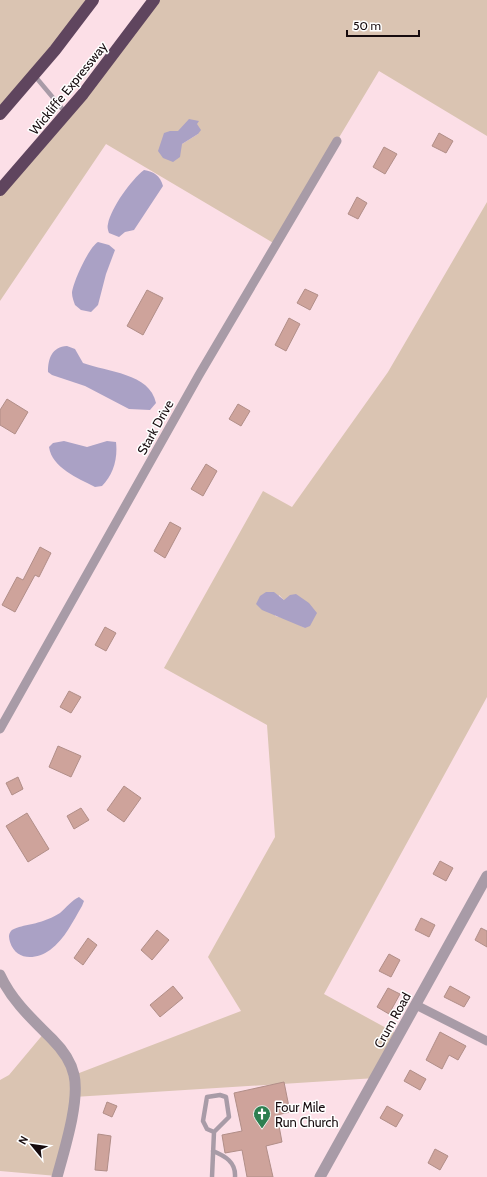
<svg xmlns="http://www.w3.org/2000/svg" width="487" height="1177" viewBox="0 0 487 1177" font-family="Cabin,sans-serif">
	<rect width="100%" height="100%" fill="#fcdfe7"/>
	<path fill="#dac4b2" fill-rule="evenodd" d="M0 0H93L0 114Z
		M154 0H487V136L379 71 275 244 106 144 0 301V190ZM170 131 198 134 182 144Z
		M487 202V697L324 994 399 1035 376 1078 74 1097 57 1176 0 1171V1080L9 1075 45 1032 74 1075 241 1011 208 957 275 837 267 725 164 668 263 491 292 507 388 372ZM279 595 284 600 305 628 288 619 275 616Z"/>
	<path fill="#aaa1c5" d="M189 119 199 121 197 124 201 130 198 134 182 144 180 157 173 162 163 158 158 151 164 133 170 131H178Z
		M144 170C154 172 160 175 163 186L134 230 125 232 119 237 109 233C108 230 107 227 108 224 111 208 131 180 144 170Z
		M98 242 109 245 115 250 106 274 98 305 91 312 81 310 75 305C74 302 72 297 72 293 73 282 89 247 98 242Z
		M67 346 75 349 83 363C107 372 150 373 156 403L150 410 129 409 85 386 52 375 48 372C48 358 52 347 67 346Z
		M64 441 87 447 107 441 116 442C118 459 113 475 102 486L95 487C78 478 52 468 49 447L53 443Z
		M266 592H274L284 600 290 595 296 594 309 603 317 613 310 626 305 628 262 610 256 604 260 596Z
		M79 897 84 901 82 906C73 921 65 939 50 950 36 960 16 961 10 942 9 938 8 935 11 931 16 926 36 924 43 921 49 919 55 916 60 913 67 907 71 901 79 897Z"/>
	<path fill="#cea39b" stroke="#b18e88" d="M439 133 453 141 446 153 432 146Z
		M384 147 397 154 385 174 373 167Z
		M357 197 367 203 358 219 348 214Z
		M305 289 318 295 310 310 297 303Z
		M147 290 163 298 143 335 127 326Z
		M289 318 300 324 286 351 275 345Z
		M7 399 28 412 15 434 0 425V410Z
		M238 404 250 411 241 426 229 419Z
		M206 464 217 471 203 496 191 489Z
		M170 522 181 528 165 558 154 551Z
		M40 547 51 553 39 577 35 575 15 612 2 605 17 577 23 580Z
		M105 627 116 633 106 651 95 645Z
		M69 691 81 697 71 713 60 707Z
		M58 746 81 756 71 777 49 767Z
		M18 777 23 789 12 795 6 783Z
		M124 786 141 798 124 822 107 810Z
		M81 808 89 820 74 829 67 816Z
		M27 813 49 849 28 862 6 826Z
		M440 861 453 868 446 881 433 874Z
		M421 918 435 925 429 937 415 930Z
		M481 928 487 931V947L475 940Z
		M157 930 169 940 152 960 141 950Z
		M88 938 97 945 83 965 74 958Z
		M389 954 400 960 391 977 379 971Z
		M173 986 183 998 160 1017 150 1005Z
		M450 986 470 997 464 1007 444 997Z
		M388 988 400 994 389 1014 377 1007Z
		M440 1032 466 1046 458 1060 449 1055 442 1069 426 1060Z
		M410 1070 426 1079 420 1090 404 1081Z
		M284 1082 290 1112 277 1115 282 1142 266 1146 273 1177H247L242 1150 225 1153 222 1135 242 1131 234 1093Z
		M107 1102 117 1106 112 1117 103 1113Z
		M387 1106 403 1115 396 1127 380 1118Z
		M98 1134 111 1136 107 1171 95 1170Z
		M435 1149 448 1156 440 1170 428 1163Z"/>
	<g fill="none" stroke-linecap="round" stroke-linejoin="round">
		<path stroke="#a89ba7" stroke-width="4.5" d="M34 75 65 112
			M213 1151C225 1156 236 1162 235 1177
			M212 1177 214 1132 229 1117 226 1097 220 1095 207 1097 203 1121 207 1129 214 1132"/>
		<path stroke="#a89ba7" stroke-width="9" d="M0 729 199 375 337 141
			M416 1005 487 1041"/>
		<path stroke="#a89ba7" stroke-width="11" d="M0 975C12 1001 32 1019 52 1039 61 1048 71 1061 74 1075 80 1101 64 1151 57 1177
			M320 1177 487 876"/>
		<path stroke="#5f455e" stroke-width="12" d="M0 114 55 50 93 0
			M0 190 83 94 154 0"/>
	</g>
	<defs>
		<g id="church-pin" transform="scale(0.9)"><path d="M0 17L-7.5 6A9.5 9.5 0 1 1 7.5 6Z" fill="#2d7f50" stroke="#fff"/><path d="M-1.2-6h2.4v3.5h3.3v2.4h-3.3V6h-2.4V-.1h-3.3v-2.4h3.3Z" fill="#fff"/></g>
	</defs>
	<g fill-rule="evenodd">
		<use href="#church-pin" x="262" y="1114"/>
	</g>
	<g text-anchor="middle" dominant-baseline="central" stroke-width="3" stroke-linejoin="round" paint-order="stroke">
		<g font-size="13" fill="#160b0e" stroke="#fff">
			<text transform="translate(68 88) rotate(-51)">Wickliffe Expressway</text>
			<text transform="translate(155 427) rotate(-61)">Stark Drive</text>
			<text transform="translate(392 1020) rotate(-61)">Crum Road</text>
		</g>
		<g font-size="13" fill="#160b0e" stroke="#fff" text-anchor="start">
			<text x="275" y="1107">Four Mile<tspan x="275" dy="15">Run Church</tspan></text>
		</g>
	</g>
	<g transform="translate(32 1145) rotate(299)" stroke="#ffffff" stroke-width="3" paint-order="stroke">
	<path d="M0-3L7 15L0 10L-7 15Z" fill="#160b0e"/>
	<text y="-6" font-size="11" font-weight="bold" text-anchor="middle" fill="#160b0e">N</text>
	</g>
	<path d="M347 30v6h72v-6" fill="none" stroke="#160b0e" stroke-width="2"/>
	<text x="353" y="30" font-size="12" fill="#160b0e" stroke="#ffffff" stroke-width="3" paint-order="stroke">50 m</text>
</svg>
